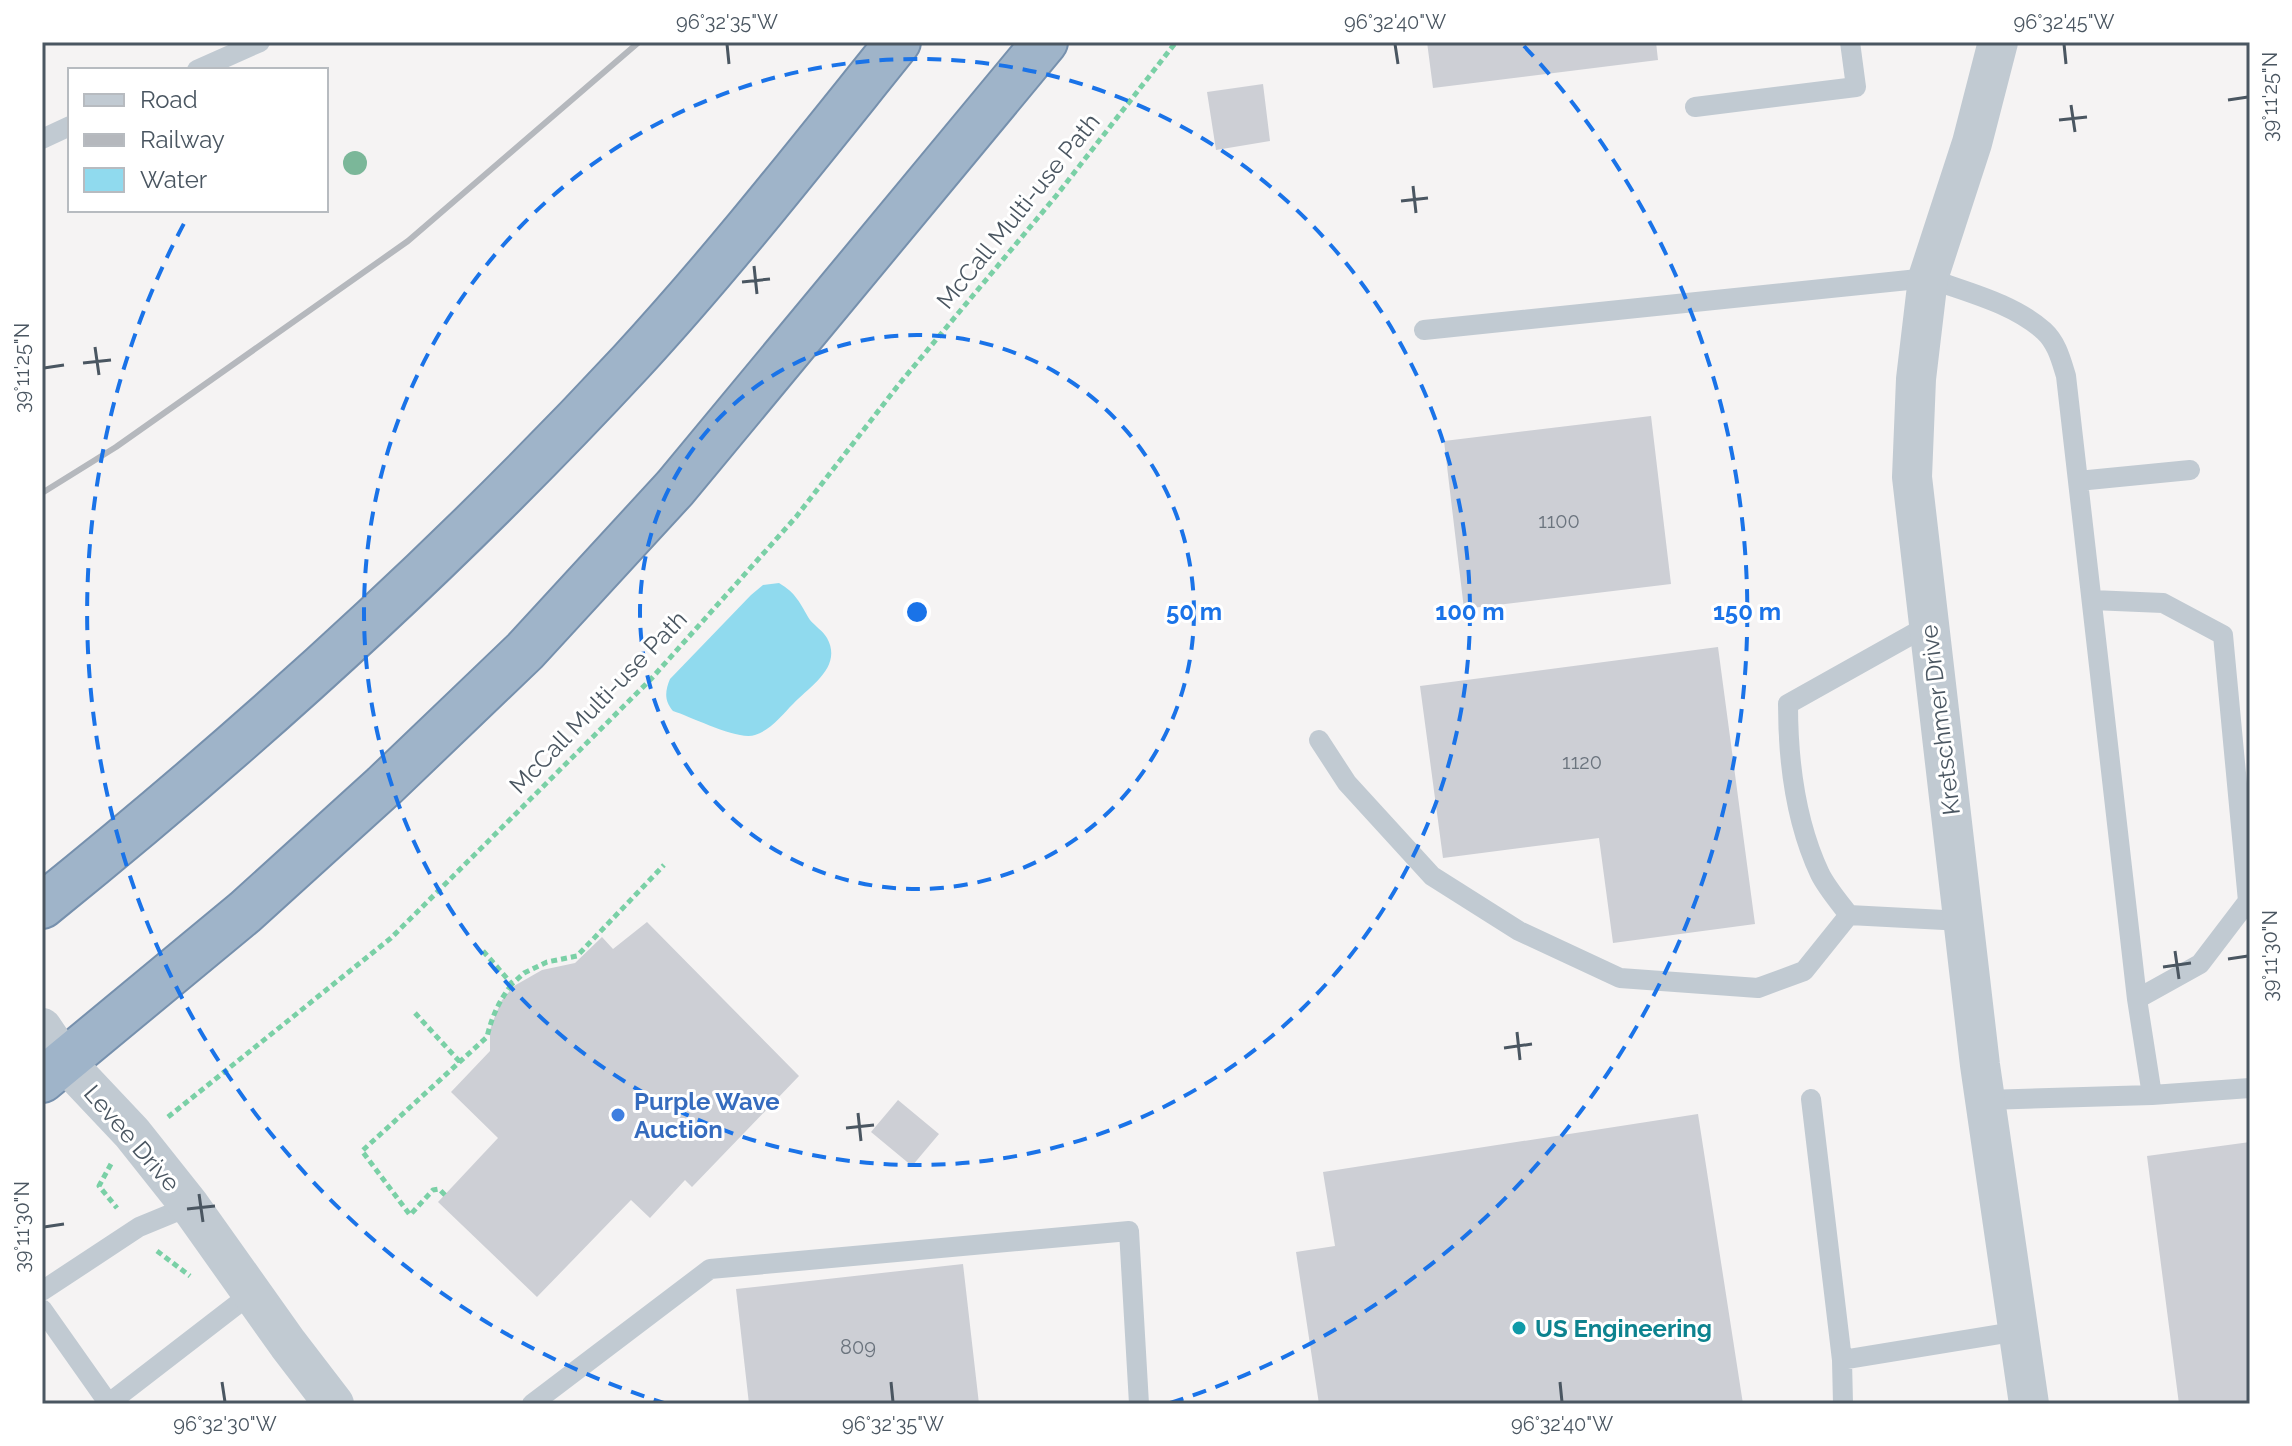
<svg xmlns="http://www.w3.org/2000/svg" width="2292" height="1446" viewBox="0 0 2292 1446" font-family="Raleway,sans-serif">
	<rect width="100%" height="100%" fill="#f5f3f3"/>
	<path fill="#90daee" d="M779 583C796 593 800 603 810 620 815 626 823 631 827 638 843 667 810 686 793 704 782 715 771 730 755 735 738 741 692 717 673 711 664 701 665 691 670 679L751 595 763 585Z"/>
	<path fill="#cdcfd5" d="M1427 42H1656L1658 60 1433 88Z
		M1263 84 1270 141 1216 150 1207 92Z
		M1651 416 1671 584 1464 609 1444 441Z
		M1718 647 1755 924 1613 943 1599 838 1443 858 1420 686Z
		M647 922 799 1076 692 1187 685 1180 650 1218 631 1200 537 1297 438 1202 498 1138 451 1092 490 1051V1030L495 1016 502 1000 514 986 542 970 575 963 602 937 613 949Z
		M898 1100 939 1134 912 1166 871 1132Z
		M1698 1114 1743 1404H1319L1296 1252 1335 1246 1323 1172Z
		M2250 1142V1404H2179L2147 1156Z
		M963 1264 979 1404H749L736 1289Z"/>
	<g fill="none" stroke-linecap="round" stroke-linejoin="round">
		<g stroke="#7690ad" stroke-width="48">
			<path id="trunk" d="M42 906C250 738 449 558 631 362 725 260 811 150 898 42
				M42 1080 245 912 384 786 525 651 675 488 1045 42"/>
		</g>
		<path stroke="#7ad0a6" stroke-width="5" stroke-dasharray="6 4" stroke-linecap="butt" d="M483 951 512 984 524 973 547 962 577 956 664 865
			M415 1013 460 1062
			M168 1117 391 938 651 679 796 517 900 383 1056 196 1176 42
			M111 1164 99 1186 117 1208
			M445 1195 439 1189 433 1190 410 1215 362 1151 487 1037C492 1016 499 1001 512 984L514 986
			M157 1251 190 1276"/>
		<path stroke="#c1cad2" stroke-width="20" d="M197 70 260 42
			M1695 107 1856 87 1850 42
			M42 139 70 126
			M1424 330 1928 278C1966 292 2013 303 2044 331 2057 343 2061 360 2066 376L2137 999 2152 1095 2250 1088
			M2078 481 2190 470
			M2092 600 2163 603 2223 635 2248 901 2200 964 2137 999
			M1929 625 1788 704C1788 762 1795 821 1820 874 1827 888 1839 902 1849 915L1963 921
			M1319 740 1347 783 1432 876 1519 931 1620 978 1758 988 1804 971 1849 915
			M1811 1099 1842 1360 2019 1331
			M1986 1100 2152 1095
			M42 1291 139 1227 190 1206
			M42 1309 109 1404
			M1842 1360 1843 1404
			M108 1404 252 1293
			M532 1404 710 1269 1129 1231 1139 1404"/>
		<path stroke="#c1cad2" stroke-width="40" d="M1998 42 1972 143 1928 278 1916 379 1912 477 1980 1065 2029 1404
			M42 1028 65 1062 132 1133 190 1206 288 1344 334 1404"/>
		<use href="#trunk" stroke="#9fb4c9" stroke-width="44"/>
		<path stroke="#b5b8bd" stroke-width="6" d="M42 493 116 447 408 241 639 42"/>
	</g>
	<circle fill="#7bb799" cx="355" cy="163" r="12"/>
	<path fill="none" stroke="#4a5661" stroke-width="3" d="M727 44 729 64M1395 44 1398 64M2064 44 2066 64M2228 100 2248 97M2071 105 2075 132M2059 120 2087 117M1413 186 1416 213M1401 201 1428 198M754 266 757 294M742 282 770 279M95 347 99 375M83 363 111 360M44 368 64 365M2175 951 2179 979M2228 959 2248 956M2163 967 2191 963M1517 1032 1520 1060M1504 1048 1532 1044M858 1113 861 1141M846 1128 874 1125M199 1194 203 1222M187 1209 215 1206M44 1227 64 1224M222 1382 225 1402M891 1382 893 1402M1560 1382 1562 1402"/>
	<g fill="none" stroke="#1a73e8" stroke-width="4" stroke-dasharray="14 10">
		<circle cx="917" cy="612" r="277"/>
		<circle cx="917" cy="612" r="553"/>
		<path d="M667 1404A830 830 0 0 1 188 216M1524 46A830 830 0 0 1 1167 1404"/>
	</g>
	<circle fill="#3f7fe0" stroke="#fff" stroke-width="3" cx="618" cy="1115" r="8"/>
	<circle fill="#0f9aa8" stroke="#fff" stroke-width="3" cx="1519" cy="1328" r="8"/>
	<g text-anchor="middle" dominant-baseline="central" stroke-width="6" stroke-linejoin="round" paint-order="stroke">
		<g font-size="20" fill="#6b747e">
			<text x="1559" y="521">1100</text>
			<text x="1582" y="762">1120</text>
			<text x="858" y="1347">809</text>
		</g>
		<g font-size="24" fill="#4a5661" stroke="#fff">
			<text transform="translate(1018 211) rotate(-51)">McCall Multi-use Path</text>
			<text transform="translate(598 702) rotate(-46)">McCall Multi-use Path</text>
			<text transform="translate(1940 720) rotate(-97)">Kretschmer Drive</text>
			<text transform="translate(132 1138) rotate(49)">Levee Drive</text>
		</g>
		<g font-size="24" font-weight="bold" fill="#366cbe" stroke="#fff" text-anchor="start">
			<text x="634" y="1101">Purple Wave<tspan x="634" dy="28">Auction</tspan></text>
		</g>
		<g font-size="24" font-weight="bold" fill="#0d838f" stroke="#fff" text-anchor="start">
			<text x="1535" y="1328">US Engineering</text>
		</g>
	</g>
	<circle cx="917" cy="612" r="12" fill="#1a73e8" stroke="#fff" stroke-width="4"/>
	<g font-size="24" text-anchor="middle" font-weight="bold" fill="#1a73e8" stroke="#fff" stroke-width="6" stroke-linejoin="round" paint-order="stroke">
		<text x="1194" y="620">50 m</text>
		<text x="1470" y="620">100 m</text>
		<text x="1747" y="620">150 m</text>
	</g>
	<rect width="2292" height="1446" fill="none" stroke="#ffffff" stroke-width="88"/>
	<rect x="68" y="68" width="260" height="144" fill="#ffffff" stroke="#b7bbc0" stroke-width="2"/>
	<rect x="84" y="94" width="40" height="12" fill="#c1cad2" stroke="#b7bbc0" stroke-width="2"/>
	<text x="140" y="108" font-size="24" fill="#4a5661">Road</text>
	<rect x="84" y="134" width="40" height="12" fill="#b5b8bd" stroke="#b7bbc0" stroke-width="2"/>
	<text x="140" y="148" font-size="24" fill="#4a5661">Railway</text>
	<rect x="84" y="168" width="40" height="24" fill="#90daee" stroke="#b7bbc0" stroke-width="2"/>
	<text x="140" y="188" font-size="24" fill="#4a5661">Water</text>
	<rect x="44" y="44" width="2204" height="1358" fill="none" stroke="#4a5661" stroke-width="3"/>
	<g font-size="20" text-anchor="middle" fill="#4a5661">
		<text x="727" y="29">96°32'35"W</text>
		<text x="1395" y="29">96°32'40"W</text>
		<text x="2064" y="29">96°32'45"W</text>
		<text transform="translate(2270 97) rotate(-90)" y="7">39°11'25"N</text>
		<text transform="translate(22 368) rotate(-90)" y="7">39°11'25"N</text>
		<text transform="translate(2270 956) rotate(-90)" y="7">39°11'30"N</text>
		<text transform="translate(22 1227) rotate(-90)" y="7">39°11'30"N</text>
		<text x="225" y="1431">96°32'30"W</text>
		<text x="893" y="1431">96°32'35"W</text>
		<text x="1562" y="1431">96°32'40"W</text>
	</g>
</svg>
